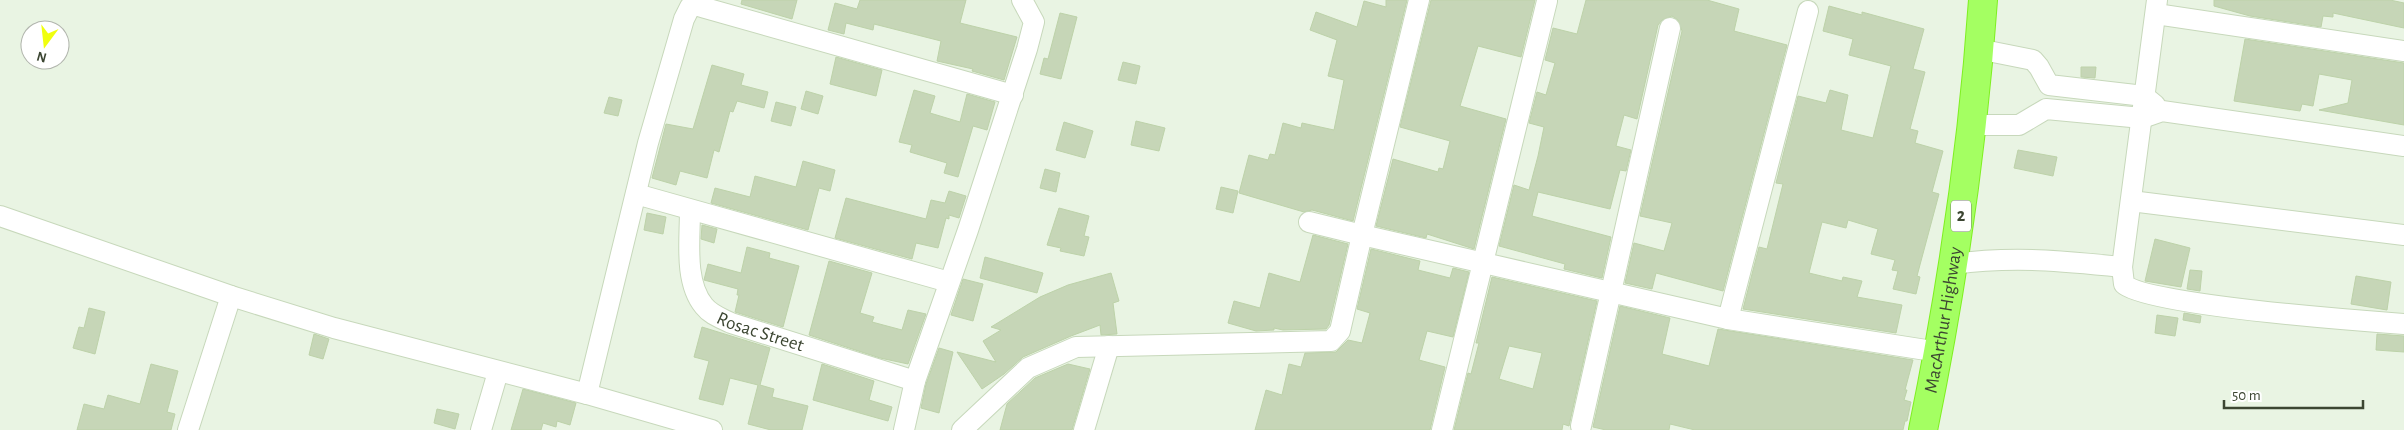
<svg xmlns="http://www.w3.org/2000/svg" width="2404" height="430" viewBox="0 0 2404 430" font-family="'Alegreya Sans',sans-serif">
	<rect width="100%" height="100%" fill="#e9f4e3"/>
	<path fill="#c6d6b7" stroke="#bdd2a9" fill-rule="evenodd" d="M742 0H797L792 19 741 4Z
		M860 0H966L960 23 1017 37 1004 80 972 71 973 69 937 61 941 41 874 24 873 30 846 23 844 34 828 30 835 3 857 9Z
		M1386 0H1407L1353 221 1312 210 1304 212 1239 193 1249 155 1268 160 1270 154 1275 155 1283 123 1301 128 1302 123 1334 130 1344 80 1328 76 1337 40 1310 30 1316 12 1357 27 1364 1 1386 7Z
		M1431 0H1535L1521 57 1478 46 1460 106 1506 119 1474 249 1427 234 1426 238 1376 226 1393 159 1438 172 1439 168 1443 169 1450 141 1400 127Z
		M1586 0H1707L1739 9 1734 31 1787 45 1723 291 1656 273 1652 289 1625 283 1634 243 1664 251 1672 223 1640 216 1682 31 1678 20 1672 16 1662 20 1658 25 1637 119 1624 115 1616 146 1631 150 1626 171 1620 170 1610 209 1538 192 1532 216 1611 237 1602 278 1564 269 1565 264 1499 246 1514 185 1529 190 1538 156 1544 127 1529 123 1537 92 1546 95 1555 63 1545 60 1553 28 1577 34Z
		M2214 0H2390L2404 3V28L2333 13V17L2323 16 2321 27 2250 16 2214 6Z
		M1829 6 1862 15V12L1924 29 1913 69 1925 72 1910 129 1918 131 1915 143 1943 151 1932 192 1939 194 1917 276 1920 277 1916 294 1893 289 1898 271 1892 270 1895 260 1871 254 1878 229 1848 220 1846 228 1822 222 1809 273 1842 281 1843 277 1862 281 1857 297 1902 305 1896 333 1743 309 1759 247 1767 249 1783 184 1776 183 1798 96 1826 103 1830 90 1848 95 1841 130 1873 138 1891 66 1849 55 1853 39 1823 31Z
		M1060 13 1077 17 1061 79 1040 74 1044 58 1048 59Z
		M2245 39 2404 63V125L2319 110 2348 103 2352 80 2319 74 2313 106 2302 104 2300 111 2234 101Z
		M836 57 882 70 876 96 830 84Z
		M1123 62 1140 66 1136 84 1118 80Z
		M712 65 744 74 741 85 768 92 764 108 737 101 733 112 730 111 719 152 714 150 707 178 680 171 676 185 652 178 666 124 693 129Z
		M2081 67H2096L2095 78 2081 77Z
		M914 90 935 96 930 113 960 122 967 94 995 102 987 130 973 126 958 177 944 173 947 163 910 152 912 145 899 142Z
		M806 91 823 96 818 114 801 109Z
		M609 97 622 100 618 116 604 113Z
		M776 102 796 107 791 126 771 121Z
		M1136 121 1165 128 1159 151 1131 145Z
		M1064 122 1093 131 1085 158 1056 150Z
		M2018 150 2057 157 2053 176 2014 168Z
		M803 161 835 170 830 191 819 188 808 230 711 203 715 188 750 197 755 176 796 187Z
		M1045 169 1060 173 1056 192 1040 188Z
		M1221 187 1238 191 1233 213 1216 209Z
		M949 191 966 196 959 218 949 215V219L946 218 938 248 916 243 912 259 835 238 846 198 926 219 931 200 945 203Z
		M1059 208 1089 216 1084 236 1089 237 1084 256 1060 251 1061 248 1047 245Z
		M647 213 666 217 663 234 644 230Z
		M702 225 717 229 714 243 701 239Z
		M1313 235 1348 244 1329 325 1326 329 1283 330 1274 328V330L1256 331 1228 323 1234 301 1260 308 1269 273 1300 282Z
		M2155 239 2190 248 2181 287 2145 281Z
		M747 247 770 253 769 258 799 266 783 327 735 312 739 295H737L738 289 704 280 708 264 741 273Z
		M1371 249 1420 261 1418 270 1450 278 1453 268 1469 272 1453 337 1427 331 1419 360 1445 367 1430 430H1255L1266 390 1282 395 1289 364 1301 367 1305 353 1336 352 1348 340 1362 343 1370 313 1357 309Z
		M985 257 1043 273 1037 293 980 278Z
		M829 261 872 273 860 313 874 317 872 322 902 330 908 310 926 314 908 364 880 358 809 335Z
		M2190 270 2202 271 2200 291 2187 289Z
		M1111 273 1119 301 1113 303 1117 334 1101 335 1100 325 1071 336 1023 357 1004 374 982 389 957 352 996 362 983 341 1001 330 991 327 1040 297 1068 285Z
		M2356 276 2391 282 2387 310 2351 304Z
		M1492 277 1597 301 1569 426 1563 424 1562 430H1454L1468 373 1471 374 1479 343H1476ZM1509 346 1542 353 1533 389 1499 379Z
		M963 279 983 284 973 321 951 315Z
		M1620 306 1670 318 1662 354 1709 366 1718 329 1913 360 1905 390H1907L1904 400 1911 402 1907 421H1905L1903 430H1695L1670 424 1669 430H1606L1593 427Z
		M89 308 105 312 95 354 73 348 79 327 84 328Z
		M2184 313 2201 316 2200 323 2183 320Z
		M2157 315 2178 318 2175 336 2155 333Z
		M702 327 770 348 760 385 774 389 772 397 808 406 802 430H771L748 424 758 385 730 378 723 405 699 399 709 361 694 357Z
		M314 334 329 339 323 359 309 355Z
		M2377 334 2404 336V352L2376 350Z
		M939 348 953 352 939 413 921 408 926 384Z
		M151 364 178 371 167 412 175 414 171 430H77L84 404 104 409 108 395 140 404Z
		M822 364 874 381 869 400 892 407 888 421 813 400Z
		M1068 364 1090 369 1072 430H1000L1007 404 1035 378Z
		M523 389 576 403 570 425 557 421 556 427 543 423 541 430H511Z
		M437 409 459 414 455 429 434 423Z"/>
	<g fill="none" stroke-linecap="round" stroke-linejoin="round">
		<g stroke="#c7d8bb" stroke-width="22">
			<g id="minor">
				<path d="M2157 0 2122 267 2124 284C2144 305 2363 321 2404 324"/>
				<path d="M2156 14 2404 51"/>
				<path d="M1978 49 2033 60 2039 67 2049 85 2144 96 2155 105"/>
				<path d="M1971 125H2019L2046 109 2142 118 2162 111 2404 146"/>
				<path d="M636 194 949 282"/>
				<path d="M2131 201 2404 235"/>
				<path id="s1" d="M690 210C690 240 684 282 704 306 711 315 721 318 731 323L915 381"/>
				<path d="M0 216 231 296 334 328 587 394 712 430"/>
				<path d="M1309 222 1362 235 1419 0"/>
				<path d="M1954 264C2013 256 2064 261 2122 267"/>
				<path d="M1728 319 1808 11"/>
				<path d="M587 394 648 143 684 19 690 7 695 5 705 8 1013 95"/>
				<path d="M1581 426 1670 28"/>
				<path d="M188 430 231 296"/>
				<path d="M481 430 498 372"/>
				<path d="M904 430 915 381 968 230 1027 49 1034 22 1022 0"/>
				<path d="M962 430 1028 368 1076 347 1331 341 1340 331 1362 235 1728 319 1939 352"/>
				<path d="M1084 430 1109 346"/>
				<path d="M1442 430 1547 1"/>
			</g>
		</g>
		<g stroke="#7fef21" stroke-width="30">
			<g id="highway">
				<path id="s2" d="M1923 430C1952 288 1973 145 1983 0"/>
			</g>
		</g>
		<use href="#minor" stroke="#fff" stroke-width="20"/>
		<use href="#highway" stroke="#a4ff62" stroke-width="28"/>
	</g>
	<g text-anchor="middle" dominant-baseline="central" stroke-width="5" stroke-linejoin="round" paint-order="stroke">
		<rect fill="#fff" stroke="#767e70" stroke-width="1" x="1951" y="200.5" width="20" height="31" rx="4"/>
		<g font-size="18" font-weight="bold" fill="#3c4632">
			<text x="1961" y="216">2</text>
		</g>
		<g font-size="19" fill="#3c4632" stroke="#fff">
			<text stroke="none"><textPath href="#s2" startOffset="112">MacArthur Highway</textPath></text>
			<text stroke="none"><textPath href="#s1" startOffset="162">Rosac Street</textPath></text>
		</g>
	</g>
	<g transform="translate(45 45) rotate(195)"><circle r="24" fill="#ffffff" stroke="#b1b5ad"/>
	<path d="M0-4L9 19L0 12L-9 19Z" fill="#f0ff0e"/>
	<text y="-8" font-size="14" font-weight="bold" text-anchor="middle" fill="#3c4632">N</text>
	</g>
	<path d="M2224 400v8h139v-8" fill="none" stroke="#3c4632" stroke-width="2.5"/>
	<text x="2232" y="400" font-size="15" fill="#3c4632" stroke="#ffffff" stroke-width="4" paint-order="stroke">50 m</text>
</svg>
